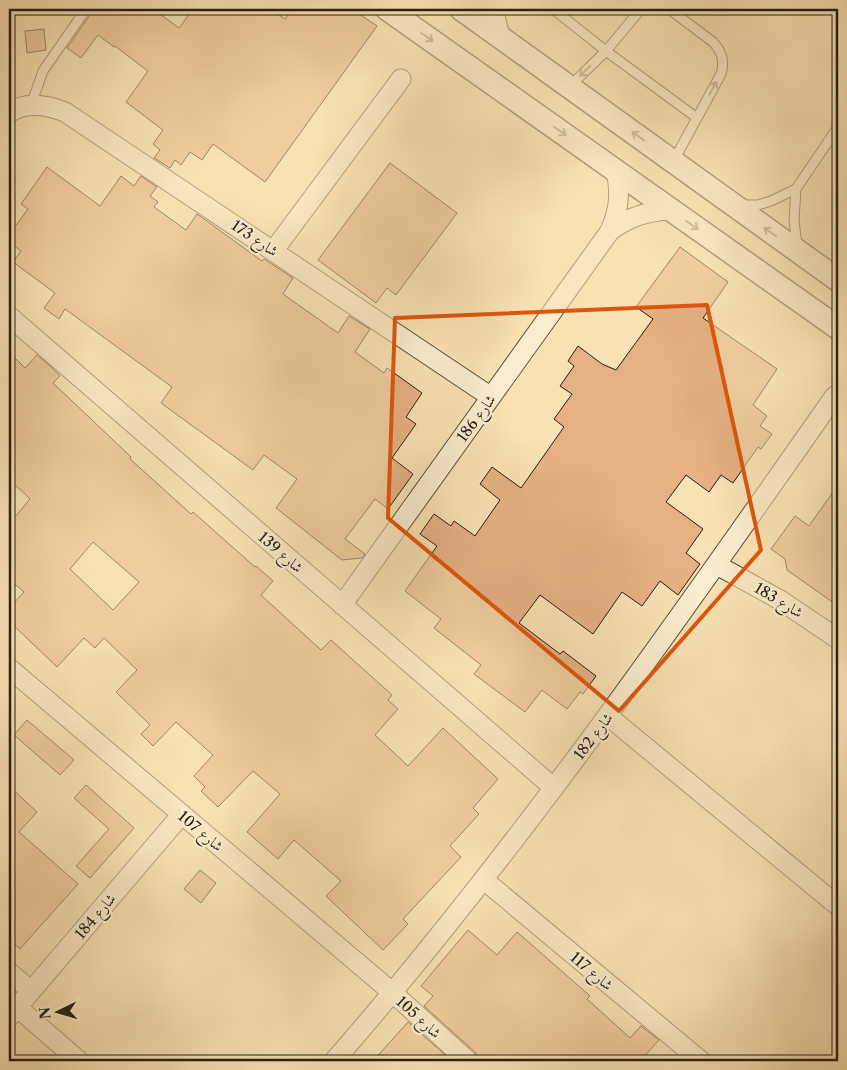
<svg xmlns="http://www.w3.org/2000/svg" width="847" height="1070" viewBox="0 0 847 1070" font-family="'Libre Caslon Text',Amiri,serif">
	<rect width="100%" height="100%" fill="#f8e1b3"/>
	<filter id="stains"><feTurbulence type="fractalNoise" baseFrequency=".004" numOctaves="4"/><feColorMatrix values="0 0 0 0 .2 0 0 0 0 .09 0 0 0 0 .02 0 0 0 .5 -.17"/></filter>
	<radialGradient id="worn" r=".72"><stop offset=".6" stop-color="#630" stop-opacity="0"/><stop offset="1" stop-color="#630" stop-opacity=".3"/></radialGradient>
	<path fill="#e4b084" stroke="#291d15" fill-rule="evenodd" d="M94 9H153L179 28 193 9H270L285 19 292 9H352L377 26 265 182 213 144 202 160 190 152 181 165 175 160 170 168 154 158 160 150 153 144 163 130 126 102 148 71 115 46 114 47 98 35 81 58 67 48Z
		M44 29 46 50 27 53 25 31Z
		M390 163 457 213 396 295 387 288 376 303 318 260Z
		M47 167 100 206 121 176 134 186 141 176 157 187 150 196 158 202 154 207 186 230 197 214 262 261 264 259 293 278 283 294 338 333 349 316 370 329 355 352 384 373 387 368 422 393 406 417 416 424 392 458 413 474 388 509 375 499 345 539 365 554 362 558 342 560 276 508 297 479 264 455 253 470 161 403 172 387 65 309 59 319 44 308 55 293 13 262 21 251 9 242V235L28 209 21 204Z
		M680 247 728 282 703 318 777 369 753 405 767 416 760 426 772 434 761 449 758 447 733 483 721 475 709 492 686 475 666 502 703 529 686 553 700 564 678 595 660 581 642 606 622 592 593 634 540 595 519 623 560 654 563 651 596 676 583 694 580 692 567 709 542 690 525 712 474 674 481 665 434 628 441 619 405 591 437 546 420 534 434 514 451 526 454 521 475 536 500 500 480 484 492 467 521 488 564 427 554 419 572 394 560 386 574 366 568 361 578 346 602 364 616 370 653 319 636 307Z
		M9 352 25 368 37 355 50 366 60 376 53 383 131 457 130 459 191 514 193 512 255 567 256 566 273 581 261 595 321 650 331 640 392 695 388 700 398 709 375 735 408 766 443 728 498 779 473 808 479 814 450 846 461 857 403 919 408 924 383 950 326 896 341 881 294 840 278 859 247 832 280 794 253 771 218 807 201 791 205 787 194 776 213 755 176 722 153 746 141 734 150 725 116 692 137 670 104 638 95 648 84 638 57 667 9 621V608L24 592 9 579V524L30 499 9 479ZM93 542 139 582 113 610 70 569Z
		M838 485V606L787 570 785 559 771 549 795 516 809 526Z
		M27 720 74 760 60 775 14 735Z
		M86 785 134 828 90 878 76 866 109 829 74 798Z
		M9 786 37 812 19 832 78 884 20 949 9 939Z
		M200 870 216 883 201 903 184 889Z
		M468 930 497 955 517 932 590 996 587 999 630 1038 641 1026 659 1040 640 1061H479L476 1053 424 1006 433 996 421 986Z
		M408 1022 452 1061H373Z"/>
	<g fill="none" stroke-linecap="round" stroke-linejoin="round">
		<g stroke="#5d4e3c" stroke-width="11">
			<path id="service" d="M553 9 606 51 697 118
				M669 9 713 42C722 52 725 61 721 74L673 162
				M570 86 606 51 641 9
				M31 105 43 71 86 9
				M796 189 794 220 797 246
				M742 205H758L771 201 796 189 838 127"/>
		</g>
		<g stroke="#5d4e3c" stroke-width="21">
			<path id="minor" d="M493 9 500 36
				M9 113C26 101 47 105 65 112L491 397
				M610 231C629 217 647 211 671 210
				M274 250 401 79
				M9 316 554 788
				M717 565 780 600 838 639
				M342 605 610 231C619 211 621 193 616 171
				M9 668 393 993 468 1061
				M608 716 838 906
				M484 880 701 1061
				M9 972 31 991
				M17 1007 79 1061
				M9 1017 182 814
				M334 1061C516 852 675 624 834 397L838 394"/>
		</g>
		<g stroke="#5d4e3c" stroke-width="25">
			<path id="tertiary" d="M387 9 838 328
				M461 9 838 280"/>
		</g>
		<use href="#service" stroke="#faecce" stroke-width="9"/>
		<use href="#minor" stroke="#faecce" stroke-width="19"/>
		<use href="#tertiary" stroke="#faecce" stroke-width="22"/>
	</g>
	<defs><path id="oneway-shaft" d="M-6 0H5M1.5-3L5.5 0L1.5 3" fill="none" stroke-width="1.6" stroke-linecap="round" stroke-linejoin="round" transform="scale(1.25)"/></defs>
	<g stroke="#9c8f7b">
		<use href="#oneway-shaft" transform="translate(427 37) rotate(35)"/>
		<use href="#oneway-shaft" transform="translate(585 71) rotate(136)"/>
		<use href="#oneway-shaft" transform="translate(713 88) rotate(-62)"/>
		<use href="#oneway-shaft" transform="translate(560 131) rotate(35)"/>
		<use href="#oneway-shaft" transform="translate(638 136) rotate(-144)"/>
		<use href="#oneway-shaft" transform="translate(692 225) rotate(35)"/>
		<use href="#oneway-shaft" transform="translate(770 232) rotate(-145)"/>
	</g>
	<path d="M0 0H847V1070H0ZM707 305 761 550 619 711 388 518 395 318Z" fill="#f8e1b3" fill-opacity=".55" fill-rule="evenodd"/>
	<path fill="none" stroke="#de560c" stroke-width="4" stroke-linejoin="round" d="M707 305 761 550 619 711 388 518 395 318Z"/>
	<g text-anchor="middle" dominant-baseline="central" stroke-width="4.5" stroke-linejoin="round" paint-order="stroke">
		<g font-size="15" fill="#291d15" stroke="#faecce">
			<text transform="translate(255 238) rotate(34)">شارع 173</text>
			<text transform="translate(476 418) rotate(-54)">شارع 186</text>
			<text transform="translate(281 552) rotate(41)">شارع 139</text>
			<text transform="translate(779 600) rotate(31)">شارع 183</text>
			<text transform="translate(593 736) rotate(-53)">شارع 182</text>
			<text transform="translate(201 831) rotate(40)">شارع 107</text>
			<text transform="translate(95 916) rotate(-50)">شارع 184</text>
			<text transform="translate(592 971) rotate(40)">شارع 117</text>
			<text transform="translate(419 1017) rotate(42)">شارع 105</text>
		</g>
	</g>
	<rect width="847" height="1070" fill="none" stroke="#f8e1b3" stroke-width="30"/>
	<rect x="10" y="10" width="827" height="1050" fill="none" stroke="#291d15" stroke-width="2.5"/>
	<rect x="15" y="15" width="817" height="1040" fill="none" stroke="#291d15"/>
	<g transform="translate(58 1012) rotate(265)" stroke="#faecce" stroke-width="4" paint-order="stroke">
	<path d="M0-4L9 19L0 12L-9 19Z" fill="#291d15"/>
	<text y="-8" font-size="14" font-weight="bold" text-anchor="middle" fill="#291d15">N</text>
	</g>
	<rect width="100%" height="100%" filter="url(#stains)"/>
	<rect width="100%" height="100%" fill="url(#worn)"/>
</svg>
